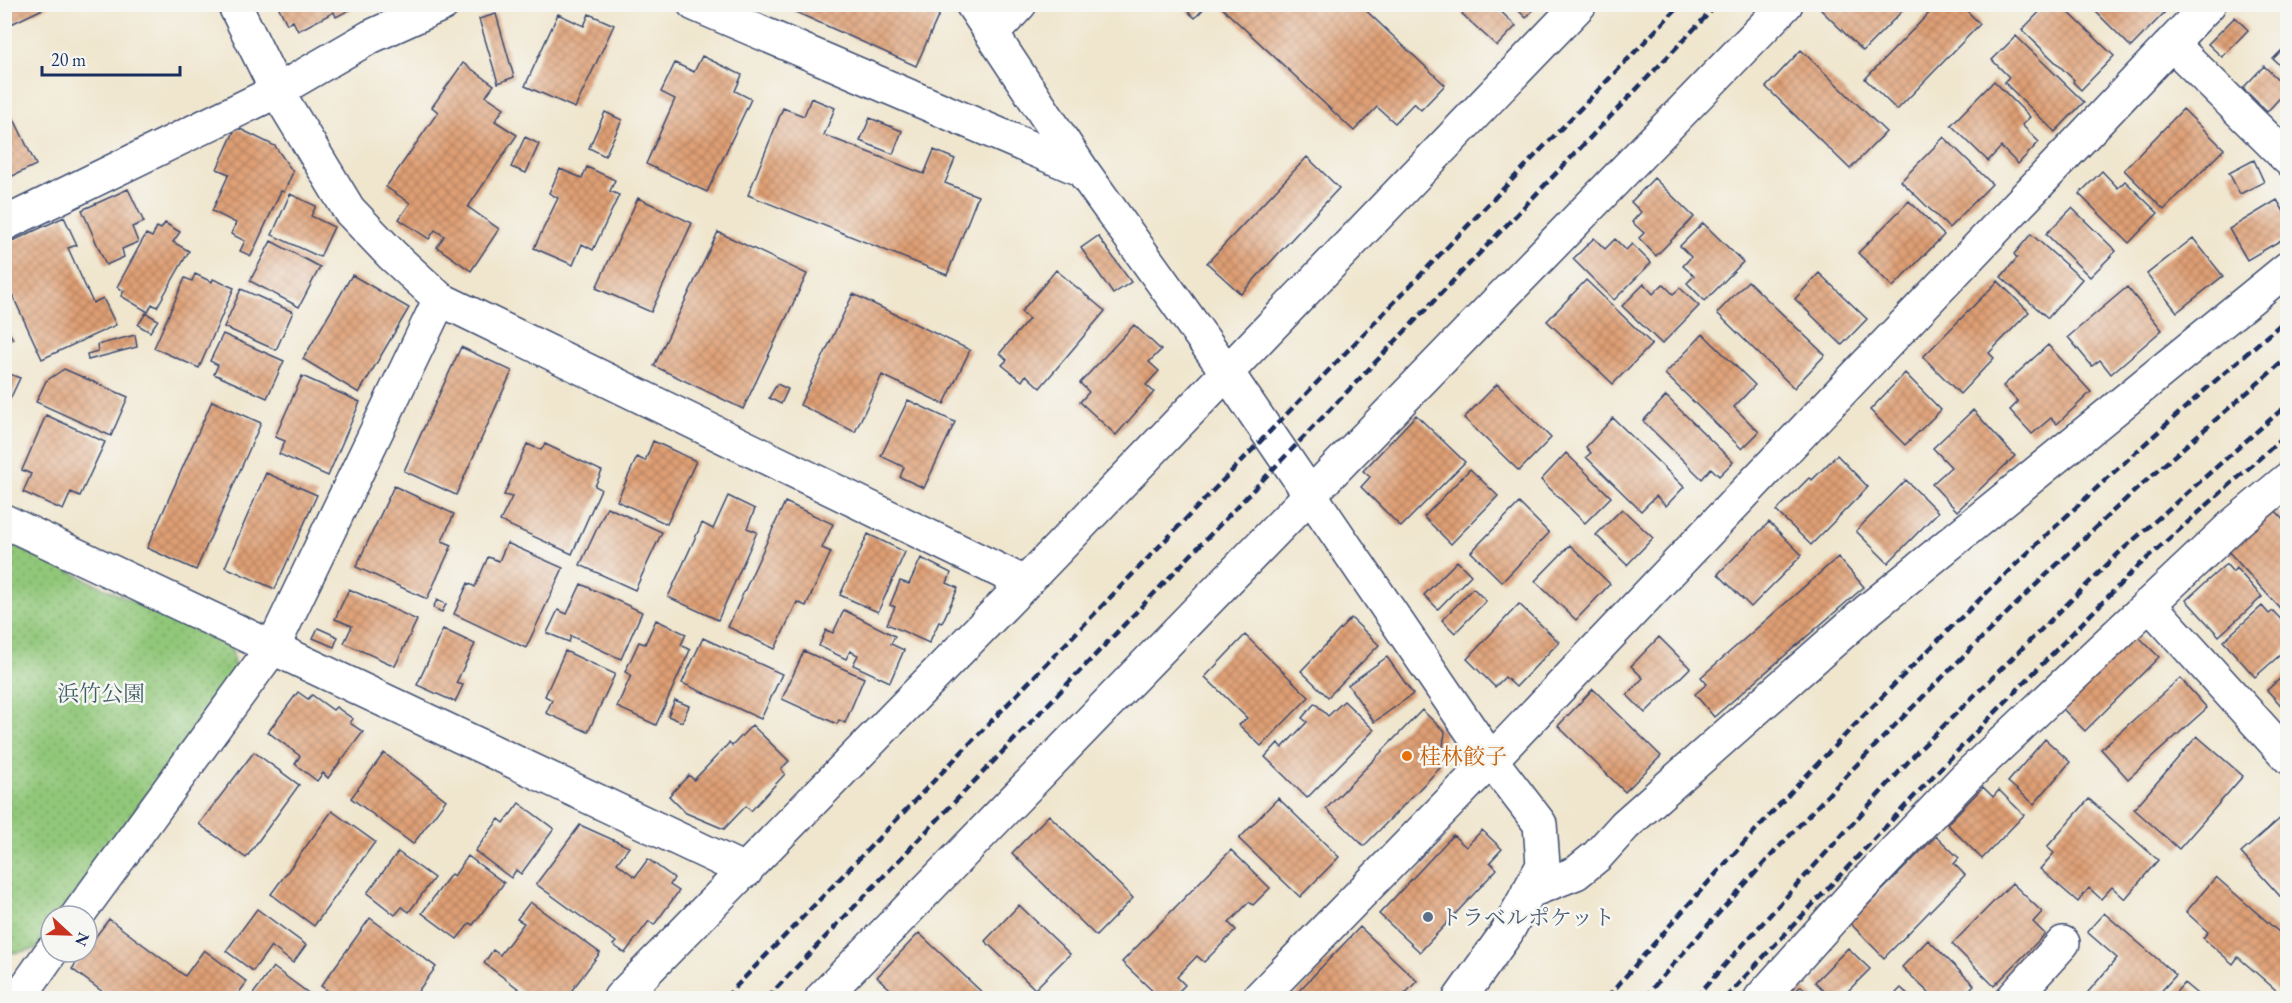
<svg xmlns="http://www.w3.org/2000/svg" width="2292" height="1003" viewBox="0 0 2292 1003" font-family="'EB Garamond','Noto Serif JP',serif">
	<defs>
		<pattern id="park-dots" width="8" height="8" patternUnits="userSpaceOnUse" patternTransform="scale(1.5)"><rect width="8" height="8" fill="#91c779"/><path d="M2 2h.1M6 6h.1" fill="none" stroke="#76a266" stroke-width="1.8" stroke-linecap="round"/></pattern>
		<pattern id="building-cross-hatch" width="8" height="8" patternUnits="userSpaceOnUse" patternTransform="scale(1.5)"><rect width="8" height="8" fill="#df9f73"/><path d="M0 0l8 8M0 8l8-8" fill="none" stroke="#b48262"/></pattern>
	</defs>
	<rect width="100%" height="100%" fill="#f6f6f2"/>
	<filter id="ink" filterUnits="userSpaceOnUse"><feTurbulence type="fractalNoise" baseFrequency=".0167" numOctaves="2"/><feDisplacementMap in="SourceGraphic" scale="12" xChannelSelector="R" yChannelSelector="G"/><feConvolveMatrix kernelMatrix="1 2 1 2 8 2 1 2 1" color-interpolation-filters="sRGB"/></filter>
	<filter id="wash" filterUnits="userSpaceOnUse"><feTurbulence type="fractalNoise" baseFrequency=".008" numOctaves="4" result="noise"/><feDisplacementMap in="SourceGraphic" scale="24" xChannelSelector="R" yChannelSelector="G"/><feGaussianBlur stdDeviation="1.35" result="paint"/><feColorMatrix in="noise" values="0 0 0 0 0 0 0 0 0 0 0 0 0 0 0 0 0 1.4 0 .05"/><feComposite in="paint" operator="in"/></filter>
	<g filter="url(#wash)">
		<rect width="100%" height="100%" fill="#f0e6ce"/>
		<path fill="url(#park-dots)" stroke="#567b6c" stroke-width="1.5" d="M5 541 232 648 235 672 59 916H51V927L36 949 12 953 5 947Z"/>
		<g id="blocks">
			<path fill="url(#building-cross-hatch)" d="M4 4H53L5 27Z
				M277 4H356L357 6 336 17 334 12 298 31 293 21 287 24Z
				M1189 4H1208L1195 18 1185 9Z
				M1225 4H1359L1445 85 1421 110 1414 103 1395 123 1377 107 1354 131 1222 8Z
				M1471 4H1493L1516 26 1497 46 1462 14Z
				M1512 4H1538L1526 18Z
				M1938 4H1960L1980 24 1897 110 1865 79Z
				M2047 4H2060L2114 56 2081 90 2073 82 2074 80 2022 30Z
				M2088 4H2163L2168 9 2131 47Z
				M780 5H930L941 10 916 66Z
				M1826 5H1908L1863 51 1821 10Z
				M496 14 514 77 498 83 479 19Z
				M558 14 584 26 589 14 614 25 575 108 525 86Z
				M2235 17 2248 30 2222 57 2208 44Z
				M2016 36 2084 102 2055 132 2004 82 2009 77 1992 60Z
				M2288 44V73L2273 59Z
				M1801 50 1886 132 1850 169 1766 87Z
				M702 56 742 75 735 91 751 99 707 192 646 164 675 99 661 92 675 63 694 72Z
				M463 63 494 85 486 96 504 108 495 121 517 135 468 207 499 229 471 271 437 247 444 236 435 230 429 239 399 219 410 203 386 187 438 112 432 107Z
				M2264 66 2288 89 2267 112 2243 88Z
				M1994 81 2030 117 2022 125 2039 142 2018 164 2001 147 1988 161 1951 125Z
				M4 98 36 165 4 180Z
				M811 98 835 108 824 135 924 174 934 150 955 159 945 183 978 196 947 275 748 195 783 108 804 116Z
				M2183 109 2224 149 2164 210 2124 170Z
				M605 112 622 120 605 156 589 148Z
				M870 118 902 131 893 154 860 141Z
				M236 127 275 146 293 172 284 192 281 191 251 256 240 251 245 241 231 234 236 223 212 211 229 174 217 169Z
				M525 137 539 144 526 173 511 167Z
				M1944 137 1992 184 1949 228 1901 181Z
				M1307 157 1339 188 1241 294 1207 263Z
				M2254 160 2264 182 2240 194 2229 173Z
				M587 167 615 180 610 191 619 195 593 250 582 244 573 265 534 248 558 198 549 193 560 169 582 178Z
				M2102 171 2118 188 2125 181 2158 213 2129 243 2079 194Z
				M1654 178 1694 217 1656 256 1639 238 1644 233 1632 222 1641 212 1631 202Z
				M128 189 144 222 132 227 138 242 122 249 124 257 106 265 82 210Z
				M290 194 316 206 311 216 334 227 320 257 272 235Z
				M638 198 692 223 651 312 596 288Z
				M2277 200 2288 218V236L2247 260 2229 229Z
				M1909 201 1944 235 1893 287 1858 253Z
				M2072 208 2116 251 2090 277 2046 234Z
				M64 217 77 245 68 248 93 303 103 298 116 325 42 359 4 277V245Z
				M165 223 180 232 173 242 189 251 157 307 152 304 148 312 121 296 124 291 117 287 146 234 152 237 157 227 161 229Z
				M1703 223 1743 262 1705 301 1687 283 1694 276 1683 266 1691 257 1680 246Z
				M718 232 807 274 743 409 654 366Z
				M2031 234 2082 279 2048 318 2001 277 2017 258 2014 254Z
				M1098 236 1131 282 1113 294 1081 248Z
				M1594 238 1605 249 1615 239 1626 250 1632 244 1651 263 1614 300 1573 259Z
				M2193 238 2223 276 2177 312 2147 274Z
				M271 241 320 267 299 307 250 281Z
				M1056 270 1105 311 1040 388 1026 375 1022 381 1002 365 1007 360 1000 353 1029 319 1021 312Z
				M1819 273 1867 319 1842 345 1795 299Z
				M195 274 212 282 213 279 234 288 199 368 154 348 185 278 192 281Z
				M352 275 409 308 359 393 303 359Z
				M1586 280 1652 344 1613 384 1547 321Z
				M1748 281 1825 355 1794 388 1717 313Z
				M1998 281 2029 312 1989 353 1994 358 1960 394 1923 357Z
				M1644 284 1653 294 1663 284 1673 294 1680 288 1699 306 1662 344 1622 306Z
				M2127 287 2162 330 2111 374 2100 360 2092 366 2068 337Z
				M241 289 293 312 276 350 224 327Z
				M853 294 970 350 944 404 882 375 855 432 800 405Z
				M146 313 158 320 150 332 138 325Z
				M4 324 13 339 4 343Z
				M1134 325 1161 350 1149 362 1159 371 1146 385 1154 392 1116 435 1080 402 1089 392 1080 383Z
				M223 334 284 361 267 398 214 374 218 365 210 361Z
				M1703 334 1755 385 1734 407 1759 432 1742 449 1665 374Z
				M135 335 137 347 88 360 87 354 98 351 97 345Z
				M2048 345 2091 392 2057 424 2051 418 2032 434 2010 410 2018 402 2003 386Z
				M461 347 512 371 456 495 404 471Z
				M64 369 128 397 111 436 36 402 46 381Z
				M4 372 20 378 4 412Z
				M1905 373 1941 410 1905 445 1870 410Z
				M302 376 360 402 328 476 279 454 285 441 275 437Z
				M777 384 788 389 781 404 769 398Z
				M1497 384 1551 438 1519 471 1464 418Z
				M1666 396 1733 462 1719 476 1711 468 1702 479 1643 421Z
				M908 400 955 422 924 488 900 477 904 467 881 456Z
				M212 401 261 423 196 570 147 548Z
				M1973 410 2015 456 1957 511 1932 484 1951 467 1933 448Z
				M46 415 105 442 80 496 71 492 63 510 23 492 31 474 22 470Z
				M1416 415 1465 462 1401 527 1361 487 1370 477 1363 471Z
				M1613 418 1684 487 1666 506 1656 496 1641 511 1586 457 1591 453 1586 447Z
				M653 441 696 461 667 524 617 501 637 457 645 461Z
				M527 444 541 450 545 444 602 471 595 486 601 489 572 554 500 521 512 497 504 495Z
				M1566 453 1611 497 1585 523 1541 480Z
				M1837 455 1868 487 1811 545 1776 511 1809 478 1812 480Z
				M1470 469 1498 496 1451 544 1424 517Z
				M266 473 317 495 275 589 225 567Z
				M1906 480 1938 512 1888 563 1856 531Z
				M394 486 454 514 442 541 452 545 427 599 356 567Z
				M728 496 755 509 747 528 757 532 718 620 668 597 702 523 713 529Z
				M785 502 833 524 822 548 831 552 806 606 797 602 775 649 728 627Z
				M1519 503 1549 533 1502 582 1471 552Z
				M607 507 662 532 635 590 580 565Z
				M2273 508 2288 524V617L2227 550Z
				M1622 509 1653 538 1627 565 1596 535Z
				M1769 522 1802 555 1751 607 1718 574Z
				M868 534 905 552 878 612 840 595Z
				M507 543 563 568 526 648 454 614 468 583 475 587 488 557 499 561Z
				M1570 545 1610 584 1576 620 1535 581Z
				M1838 557 1864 587 1714 717 1695 694 1707 684 1701 677Z
				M921 558 951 573 947 583 958 588 942 623 939 622 929 643 887 624 895 607 890 605 900 581 909 584Z
				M1457 561 1471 575 1438 609 1424 595Z
				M2226 564 2233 572 2236 568 2262 597 2219 636 2186 600Z
				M581 584 642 612 621 659 571 636 569 642 547 633 558 610 567 614Z
				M1473 588 1486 601 1455 633 1442 620Z
				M349 589 417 620 395 666 344 643 352 626 335 619Z
				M437 600 446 604 442 612 433 608Z
				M1519 604 1559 642 1516 687 1505 677 1495 687 1467 659Z
				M2262 606 2269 614 2273 611 2288 627V648L2255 677 2223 641Z
				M844 610 895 636 891 644 904 650 890 682 853 665 858 655 850 651 846 659 819 646 826 630 833 633Z
				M1351 618 1379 645 1328 697 1301 671Z
				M656 620 686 634 681 645 690 650 656 725 617 707 631 675 625 672 639 642 645 644Z
				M318 628 338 637 334 647 313 638Z
				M443 629 475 644 456 683 463 685 455 702 417 685Z
				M2136 634 2159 657 2085 731 2062 708Z
				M1245 635 1309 697 1261 746 1239 725 1247 718 1205 677Z
				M1659 637 1690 668 1645 713 1627 695 1643 678 1631 666Z
				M703 638 782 674 761 719 682 683Z
				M565 651 615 674 588 732 546 713 552 700 545 696Z
				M804 651 864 678 845 723 839 720 837 724 782 699Z
				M1387 657 1413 694 1374 722 1348 685Z
				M2288 672V713L2267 690Z
				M2180 678 2207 708 2128 779 2101 749Z
				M1593 689 1661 756 1625 792 1558 726Z
				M298 692 308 699 312 695 333 710 336 707 353 719 350 723 363 732 328 778 323 773 317 781 295 764 300 756 268 732Z
				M675 700 689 706 682 722 668 716Z
				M1344 701 1374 730 1307 798 1265 757 1278 743 1282 748 1307 722 1302 718 1315 703 1328 716Z
				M1422 710 1445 732 1440 768 1364 846 1326 809Z
				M752 725 789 761 781 769 785 774 751 811 746 806 724 829 686 813 669 796 689 775 694 780 729 743 732 746Z
				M2197 736 2243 776 2179 849 2134 809Z
				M2045 739 2070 762 2034 804 2008 782Z
				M254 752 299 785 246 858 199 824Z
				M384 753 446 800 413 844 351 798Z
				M1983 787 1993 797 1999 790 2024 815 1982 859 1947 824Z
				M1278 798 1339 857 1300 897 1239 839Z
				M2089 799 2158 860 2125 899 2112 887 2101 899 2089 888 2078 902 2040 869 2054 853 2047 847Z
				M519 803 554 829 521 874 516 870 511 878 475 851 499 819 504 823Z
				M332 811 375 842 314 926 271 894Z
				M1049 815 1133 898 1096 936 1012 853Z
				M2283 816 2288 821V905L2241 853Z
				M580 825 629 847 617 863 635 877 648 859 674 878 670 885 679 891 654 925 649 921 625 953 613 945 616 942 536 884Z
				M1482 830 1502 849 1490 862 1497 869 1420 952 1379 914 1453 835 1466 847Z
				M1936 836 1959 858 1954 864 1965 875 1884 958 1850 923Z
				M1231 850 1270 888 1253 905 1249 902 1229 923 1236 930 1204 962 1197 956 1177 977 1185 985 1172 998H1160L1122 962Z
				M398 852 434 878 409 912 402 907 395 915 367 893Z
				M468 856 504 883 473 925 470 923 457 939 422 913 451 874 454 876Z
				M2216 877 2288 940V995L2285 998 2238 957 2233 964 2203 938 2208 932 2186 912Z
				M2012 883 2042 912 2033 922 2045 934 1994 986 1952 944Z
				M530 902 600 953 566 998H531L484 963 493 950 500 955 524 923 517 919Z
				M1019 905 1070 954 1035 989 985 941Z
				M257 909 306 945 293 963 271 946 253 971 226 951Z
				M2104 913 2176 975 2155 998H2083L2117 958 2087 932Z
				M370 918 436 967 413 998H338L321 986Z
				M109 919 185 976 204 950 247 982 235 998H111L72 969 84 952H87V948Z
				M1360 927 1417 981 1401 998H1292Z
				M919 933 988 998H900L877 977Z
				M1928 940 1974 985 1965 994 1970 998H1934L1902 967Z
				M1848 948 1870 969 1841 998H1832L1815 982Z
				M273 967 311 995 309 998H250Z
				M2184 983 2202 998H2171Z
				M1801 986 1813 996 1815 998H1789Z
				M1901 988 1912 998H1891Z"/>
		</g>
	</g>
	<g filter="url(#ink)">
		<use href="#blocks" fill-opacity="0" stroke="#3b4a6f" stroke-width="1.5"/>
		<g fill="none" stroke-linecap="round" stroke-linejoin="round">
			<g stroke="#3b4a6f" stroke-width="36">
				<path id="minor" d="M234 4 277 91 349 210 392 255 440 299 1025 583
					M694 4 1082 170
					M972 4 1082 170 1226 371 1491 760 1540 824 1543 865 1507 932 1460 998
					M992 34 1020 4
					M2171 43 2288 159
					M4 224 277 91 370 37 443 4
					M4 521 746 871
					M2149 604 2288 757
					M1528 892 1576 873 1597 856 1625 825 1867 611 2288 268
					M77 916 273 647 440 299
					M25 989 51 952
					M620 998 1025 583 1580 4
					M822 998 1786 4
					M1259 998 1491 760 2209 4
					M1761 998 1855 893 1965 778 2233 525 2288 479
					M2013 998 2063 943"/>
			</g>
			<use href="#minor" stroke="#fff" stroke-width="33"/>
			<path stroke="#1b2f5e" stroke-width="4.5" stroke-dasharray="9 4.5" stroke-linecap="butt" d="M725 998 1681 4
				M767 998 1718 4
				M1607 998C1815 754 2044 526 2288 318
				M1644 998C1786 833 1939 677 2096 527 2158 468 2224 413 2288 357
				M1695 998 1918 751 2121 551 2288 404
				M1725 998 1937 772 2134 570 2288 433"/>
		</g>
	</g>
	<circle fill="#e8710a" stroke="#f6f6f2" stroke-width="2" cx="1407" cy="756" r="6"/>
	<circle fill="#5c6f8a" stroke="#f6f6f2" stroke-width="2" cx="1428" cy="917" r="6"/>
	<g text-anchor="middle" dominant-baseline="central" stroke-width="5" stroke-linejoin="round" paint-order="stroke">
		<g font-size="22" fill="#3e5d66" stroke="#f6f6f2">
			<text x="101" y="693">浜竹公園</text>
		</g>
		<g font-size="22" fill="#c56008" stroke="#f6f6f2" text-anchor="start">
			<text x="1419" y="756">桂林餃子</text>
		</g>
		<g font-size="22" fill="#4e5e75" stroke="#f6f6f2" text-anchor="start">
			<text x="1440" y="917">トラベルポケット</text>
		</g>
	</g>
	<rect width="2292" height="1003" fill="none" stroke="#f6f6f2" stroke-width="24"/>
	<g transform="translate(69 934) rotate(112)"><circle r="28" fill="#f6f6f2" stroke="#9ea6b7" stroke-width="1.5"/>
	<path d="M0-4.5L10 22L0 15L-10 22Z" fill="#c8321e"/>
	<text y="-9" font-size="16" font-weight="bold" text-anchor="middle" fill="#1b2f5e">N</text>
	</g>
	<path d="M42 66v9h138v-9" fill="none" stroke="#1b2f5e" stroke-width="3"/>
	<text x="51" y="66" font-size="18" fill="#1b2f5e" stroke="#f6f6f2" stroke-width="4.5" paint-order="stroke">20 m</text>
</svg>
